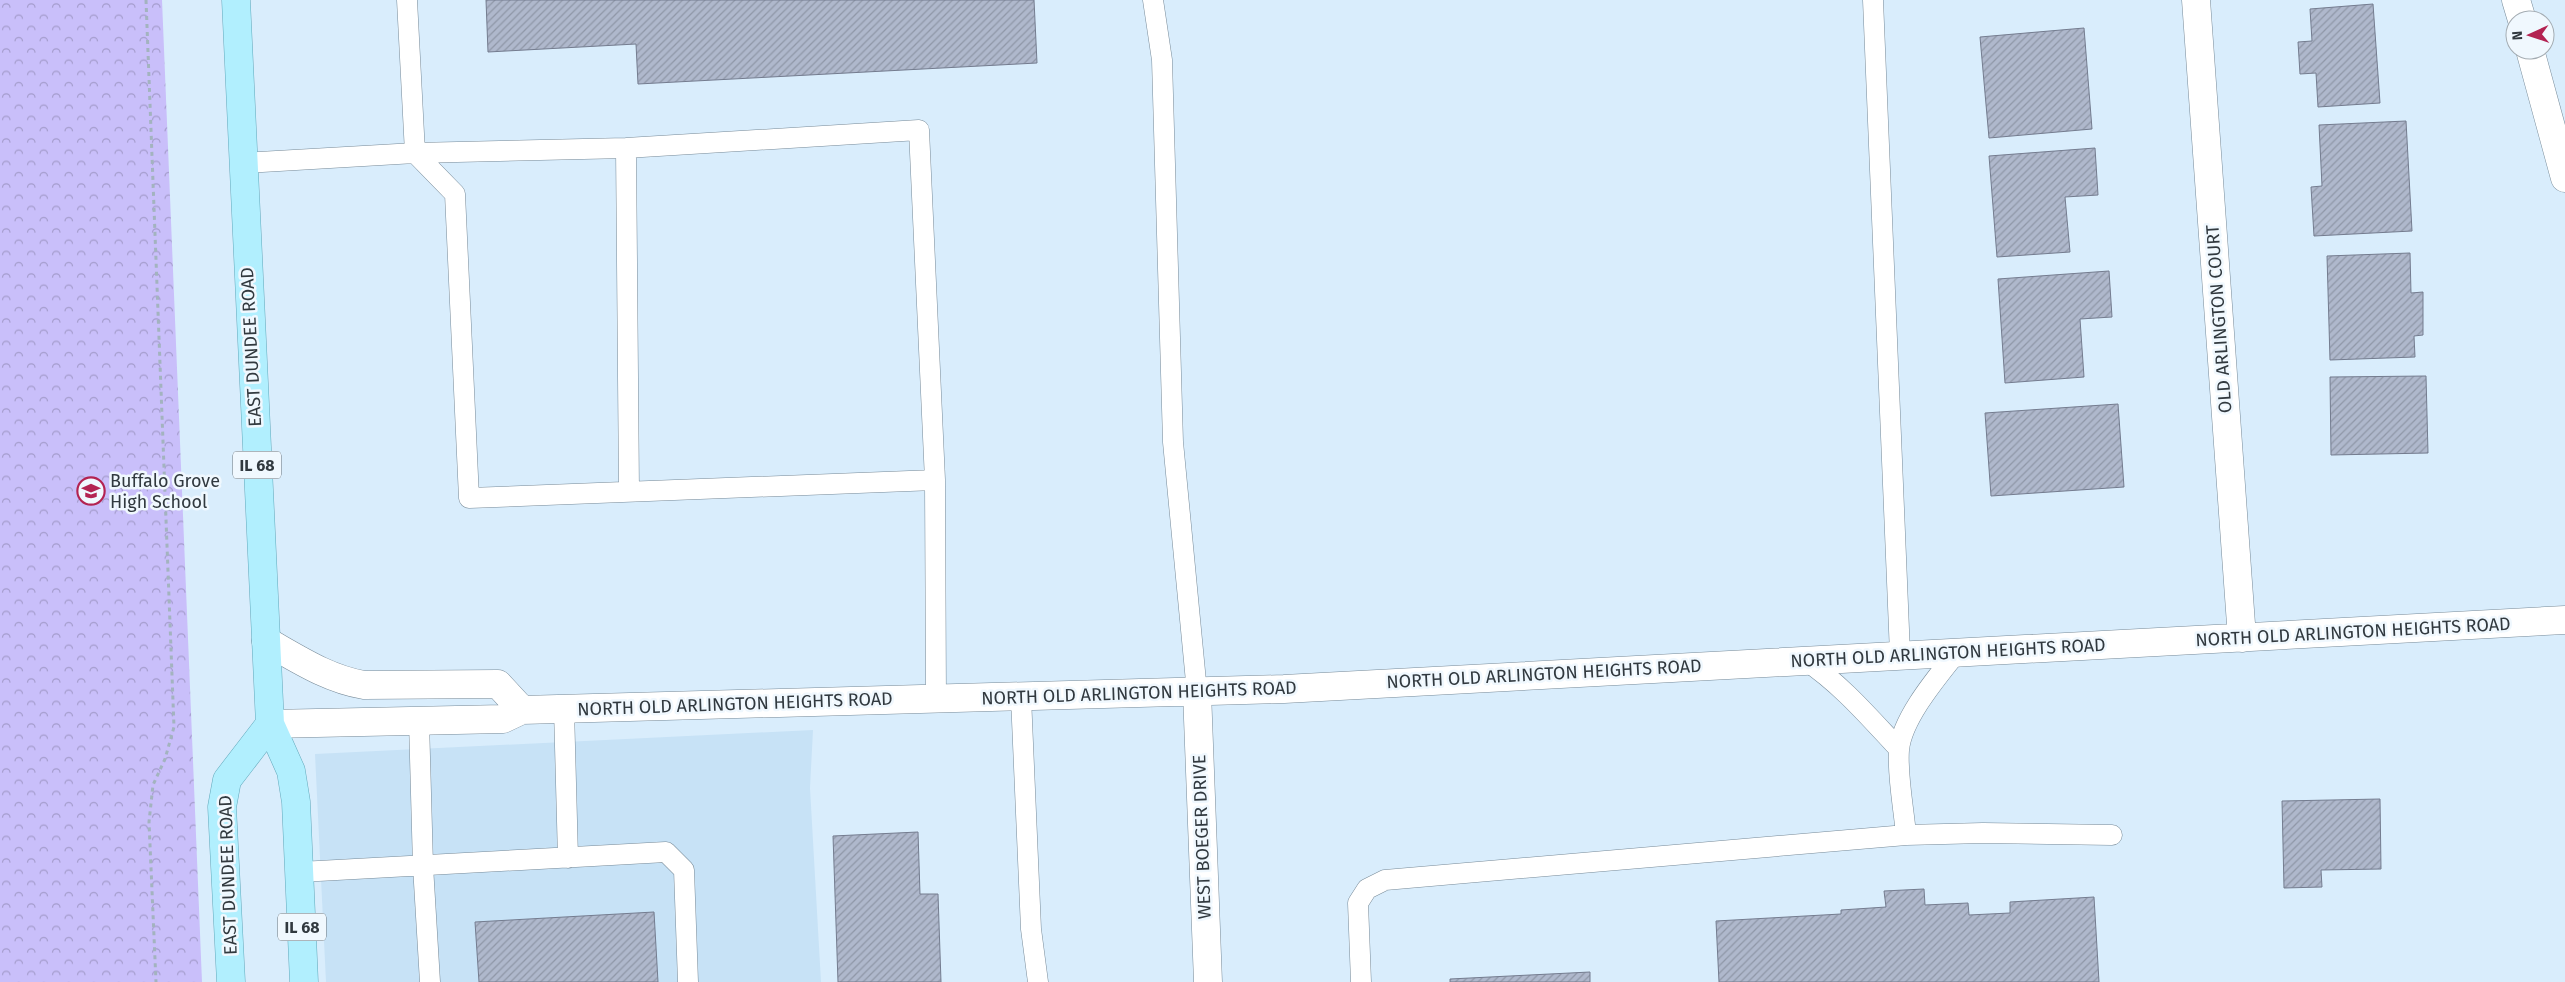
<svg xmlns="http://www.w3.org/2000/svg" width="2565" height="982" viewBox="0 0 2565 982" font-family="'Fira Sans',sans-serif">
	<defs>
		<pattern id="park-crowns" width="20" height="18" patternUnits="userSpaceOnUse" patternTransform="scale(1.25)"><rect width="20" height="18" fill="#c9bffa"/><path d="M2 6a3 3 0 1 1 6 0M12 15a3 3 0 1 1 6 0" fill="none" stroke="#a49ccc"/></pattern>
		<pattern id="building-hatch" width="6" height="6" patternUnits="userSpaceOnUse" patternTransform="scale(1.25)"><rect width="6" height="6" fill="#afb8cc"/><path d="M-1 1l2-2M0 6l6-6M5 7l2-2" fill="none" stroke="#8f97a7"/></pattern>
	</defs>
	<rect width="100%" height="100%" fill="#d9edfc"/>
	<path fill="#c7e2f6" d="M813 730 810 788 821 982H326L315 754Z"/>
	<path fill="url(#park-crowns)" d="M0 0H162L202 982H0Z"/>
	<path fill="url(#building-hatch)" stroke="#747c8f" d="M486 0H1034L1037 63 638 84 636 44 488 52Z
		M2373 4 2380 103 2318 107 2316 73 2300 74 2298 42 2312 41 2310 9Z
		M2084 28 2092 129 1989 138 1980 37Z
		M2406 121 2412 231 2314 236 2311 187 2322 186 2319 125Z
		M2095 148 2098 195 2065 197 2070 252 1997 257 1989 156Z
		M2410 253 2411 293 2423 292V335L2414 336 2415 357 2330 360 2327 256Z
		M2109 271 2112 317 2080 319 2084 377 2005 383 1998 279Z
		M2426 376 2428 453 2331 455 2330 377Z
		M2118 404 2124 487 1991 496 1985 413Z
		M2380 799 2381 869 2321 870 2322 887 2284 888 2282 801Z
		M918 832 920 894H938L941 982H838L833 836Z
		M1924 889 1925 905 1968 903 1969 915 2010 913V902L2094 897 2099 982H1719L1716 921 1841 914V910L1886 907 1884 891Z
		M654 912 658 982H479L475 922Z
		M1590 972V982H1450V979Z"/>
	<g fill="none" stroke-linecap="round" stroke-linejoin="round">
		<g stroke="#778a98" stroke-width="21">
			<path id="lane" d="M1153 0 1162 60 1173 442 1197 692
				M1873 0 1900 654
				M626 148 629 491
				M243 163 415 153 626 148 919 130 935 480 469 498 455 194 415 153 407 0
				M935 480 936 699
				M1805 660C1842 685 1869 717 1899 749
				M1021 697 1031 929 1038 982
				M564 709 568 858
				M419 721 423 866 430 982
				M1906 835C1904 810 1897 775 1899 750 1902 718 1938 676 1957 652
				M300 872 666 852 684 870 688 982
				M1361 982 1358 903 1367 889 1385 880 1906 835 1983 833 2112 835"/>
		</g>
		<g stroke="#778a98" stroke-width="29">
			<path id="street" d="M2196 0 2242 638
				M2516 0 2522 20
				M2530 50 2565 178
				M266 641C298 659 328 679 364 685L498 684 522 710
				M1197 692 1208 982
				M270 724 503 719 522 710 1284 689 2565 620"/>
		</g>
		<g stroke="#62a8bb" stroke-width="29">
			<path id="primary" d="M236 0 270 724 291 771 296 802 304 982
				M231 982 222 807 227 780 270 724"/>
		</g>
		<path stroke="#a3b3bf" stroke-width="3" stroke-dasharray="4 4" stroke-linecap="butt" d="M146 0 174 727 165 759 153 785 149 822 156 982"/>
		<use href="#lane" stroke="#fff" stroke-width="20"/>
		<use href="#street" stroke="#fff" stroke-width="28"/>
		<use href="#primary" stroke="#b1effe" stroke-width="28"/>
	</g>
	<defs>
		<g id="school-ring" transform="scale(1.4375)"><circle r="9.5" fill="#f0f8fe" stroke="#b32352" stroke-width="1.5"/><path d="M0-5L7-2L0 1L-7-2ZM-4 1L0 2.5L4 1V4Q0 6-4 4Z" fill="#b32352"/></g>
	</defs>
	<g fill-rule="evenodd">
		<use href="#school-ring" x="91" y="491"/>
	</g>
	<g text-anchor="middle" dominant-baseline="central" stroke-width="5" stroke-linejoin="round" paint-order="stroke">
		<g fill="#f0f8fe" stroke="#6a7278" stroke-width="1">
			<rect x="233" y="451.5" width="48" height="27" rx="4"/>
			<rect x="278" y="913.5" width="48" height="27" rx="4"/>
		</g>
		<g font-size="16" font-weight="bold" fill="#31393f">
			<text x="257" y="465">IL 68</text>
			<text x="302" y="927">IL 68</text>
		</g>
		<g font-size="18" fill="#31393f" stroke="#f0f8fe">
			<text transform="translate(2219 319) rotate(-94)">OLD ARLINGTON COURT</text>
			<text transform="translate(251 347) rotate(-93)">EAST DUNDEE ROAD</text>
			<text transform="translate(2353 632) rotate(-3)">NORTH OLD ARLINGTON HEIGHTS ROAD</text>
			<text transform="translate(1948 653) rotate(-3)">NORTH OLD ARLINGTON HEIGHTS ROAD</text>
			<text transform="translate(1544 674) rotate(-3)">NORTH OLD ARLINGTON HEIGHTS ROAD</text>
			<text transform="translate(1139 693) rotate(-2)">NORTH OLD ARLINGTON HEIGHTS ROAD</text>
			<text transform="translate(735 704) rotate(-2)">NORTH OLD ARLINGTON HEIGHTS ROAD</text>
			<text transform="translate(1202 837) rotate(-92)">WEST BOEGER DRIVE</text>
			<text transform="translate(228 875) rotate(-92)">EAST DUNDEE ROAD</text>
		</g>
		<g font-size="18" fill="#31393f" stroke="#f0f8fe" text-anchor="start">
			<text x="110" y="481">Buffalo Grove<tspan x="110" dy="21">High School</tspan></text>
		</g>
	</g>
	<g transform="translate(2530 35) rotate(267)"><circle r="24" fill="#f0f8fe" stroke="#a4acb2"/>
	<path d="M0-4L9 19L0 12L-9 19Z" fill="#b32352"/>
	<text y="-8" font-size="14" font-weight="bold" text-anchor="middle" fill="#31393f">N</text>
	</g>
</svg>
